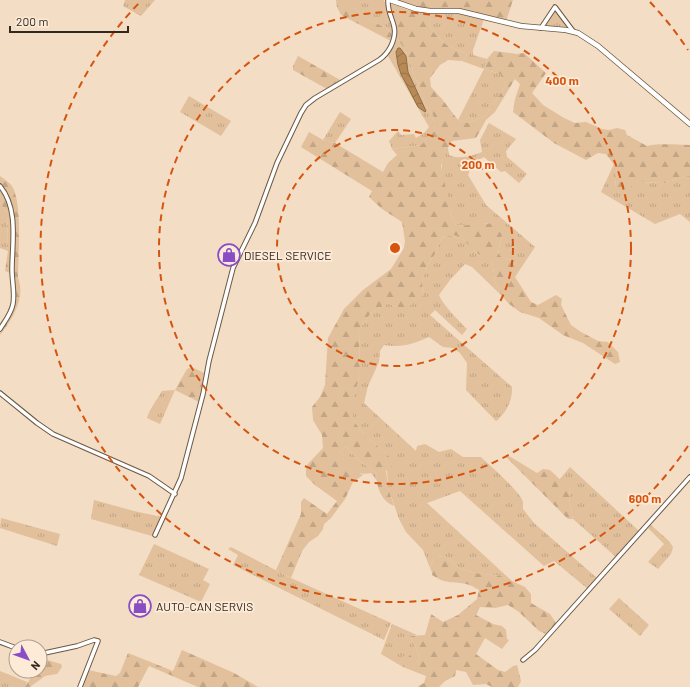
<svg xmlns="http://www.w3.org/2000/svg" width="690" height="687" viewBox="0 0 690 687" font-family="Barlow,sans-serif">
	<defs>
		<pattern id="grass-tufts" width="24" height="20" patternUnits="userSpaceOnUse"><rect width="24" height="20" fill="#e1c09b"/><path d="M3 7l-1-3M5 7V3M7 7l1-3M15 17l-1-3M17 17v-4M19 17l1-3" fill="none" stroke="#c2a585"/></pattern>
		<pattern id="forest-firs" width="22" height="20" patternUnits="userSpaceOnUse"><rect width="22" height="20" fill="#e1c09b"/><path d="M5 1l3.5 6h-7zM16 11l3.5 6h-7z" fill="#c2a585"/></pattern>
		<pattern id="water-waves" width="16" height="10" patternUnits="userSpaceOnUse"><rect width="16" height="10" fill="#b78a55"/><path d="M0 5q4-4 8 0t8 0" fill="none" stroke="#957146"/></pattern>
	</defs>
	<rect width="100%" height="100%" fill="#f3ddc5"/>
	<path fill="url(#grass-tufts)" d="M125 0H155L141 16 123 6Z
		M351 0H384L394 30 393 35 386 28 368 19 351 6Z
		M555 10 568 27 545 26Z
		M430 12 459 13 484 19 473 50V55L487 59 484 69 500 74 506 85 485 116 468 123 458 120 484 69 462 61 467 57 466 53C447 47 441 42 429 26L431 17Z
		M397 39 404 47 426 106 433 115 435 130 421 145 392 149 389 141 398 131 401 135 414 134 416 138 425 132 429 127 388 56Z
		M189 96 231 121 221 136 180 112Z
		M340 112 351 119 335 143 323 140Z
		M489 123 516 139 506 151 507 157 527 174 519 183 505 171 501 172 484 157 473 163 468 175 486 205 535 247 515 277 511 260 500 256 498 253 502 235 487 223 472 226 456 225C450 213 440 180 442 165 442 159 444 153 446 147L448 148 449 155C460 160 471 156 482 152L480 140Z
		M614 164 617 169 615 188 638 182 665 183 690 175V222L680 214 655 224 601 192Z
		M0 202 7 213 8 251 0 248Z
		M450 235 461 238 472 247 478 255 490 257 492 260 495 282 502 296 472 267 465 264 450 280 439 295C443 305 459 321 467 329L462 335 435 310 430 315 512 387C513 400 506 413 496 421L466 390 467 363 460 353 453 348 443 347 429 337C412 344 403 348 384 345L380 351 379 362 368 386 364 403 416 451 417 446 425 444 439 452 451 449 463 457H481C489 465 521 492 523 502 523 504 523 507 523 509L534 523 597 578 588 589 554 561 544 566 460 491 427 503 514 583 501 576 475 573 459 568 445 556 434 557 430 568 423 550 406 532 399 519 388 487 386 453 365 436 353 420V399L360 375 359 330 370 314 388 303 398 308 423 295 422 281 427 266 435 254 442 238Z
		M175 390 160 424 147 418C150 408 157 400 162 391Z
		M346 447 360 461 376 473 377 481 371 473C355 477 346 465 340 451Z
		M570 467 639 531 616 557 573 519 569 498 570 489 559 480Z
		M94 500 134 511 162 517 152 536 91 519Z
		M1 518 60 534 57 546 0 528Z
		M651 525 669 541 673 547 671 554 658 569 648 562 664 544 648 528Z
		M154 544 209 569 203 580 210 584 201 602 139 575Z
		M231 547 291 578 391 623 384 640 233 565 238 555 228 549Z
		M619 598 649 625 640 636 609 609Z
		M392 624 417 635 410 636 420 657 417 663 403 656V667L381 654Z
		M0 671 27 682 25 687H0Z"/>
	<path fill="url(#forest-firs)" d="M336 0H351V6L368 19 386 28 393 35 391 41 341 15 337 7Z
		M398 0H513L506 21 460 10 427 9 411 6Z
		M390 4H392L408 10 430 12 431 17 429 26C441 42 447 47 466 53L467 57 462 61 448 60 440 65 430 78 431 87 442 99 458 120 468 123 485 116 506 85 500 74 484 69 487 59 494 51 517 54 524 53 546 73 532 93 543 105 564 118 575 123 586 122 602 129 609 130 617 128 625 130 627 135 647 146C661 143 675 145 690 145V175L665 183 638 182 624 191 615 188 617 169 606 154 598 153 586 160 554 143 513 112 515 99 520 84 515 79 495 112 486 120 476 138 452 141 448 148 446 147 441 166 451 214 456 225C470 227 482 221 495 225L502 235 498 253 500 256 511 260 518 266 515 277 531 302 538 305 556 295 562 299 561 305 571 325 581 332 598 341 608 342 618 352 620 362 615 364 583 343 563 335 539 318 520 312 509 304 502 296 495 282 492 260C488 256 482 257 478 254 468 245 458 229 442 238L435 254 427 266 422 281 423 295 407 308H398L388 303 370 314 359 330 360 375 353 399V420L365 436 386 453 394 464 386 471 388 487 394 506C380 500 377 487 376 473L360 461 346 447 340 451C346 464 350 468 363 475L353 482 345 499 331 518 324 524 323 529 318 536 309 542 302 551 291 578 276 570 301 514V502L304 498 327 514 337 501 315 485 306 476V466L323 448 322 435 313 420 312 407 320 397 325 385 328 338 344 309 363 290 391 269 404 248 405 241 402 222 382 209 369 197 372 191 301 147 309 132 323 140 335 143 383 172 388 163 397 155 392 149 421 145 435 130 433 115 426 106 404 47 397 39V28Z
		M298 56 342 81 327 89 293 70V66Z
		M0 176C4 179 9 182 12 186 23 205 18 255 18 278 26 298 12 320 0 335V333L13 311 15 249 14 221 0 184Z
		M0 190C16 213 12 246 10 273L5 271 8 251 7 213 0 202Z
		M192 367 204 373 199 402 175 390 187 369Z
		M509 456 537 473 543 469 550 470 570 489 569 498 573 519H568L506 457Z
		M445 556 459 568 475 573 501 576 525 587 531 594V603L550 614 556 623 546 634 539 631 519 612 508 605 495 608 480 607 476 615 493 624 502 626 506 630 507 639 509 640 502 649 485 638 476 654 498 670 505 672 512 667 517 665 521 681 518 687H492L486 684 473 685 466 672 456 670 455 676 445 681 439 687H417L424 683 426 676 403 667V656L410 655 417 663 420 657 410 636 425 635 431 614 443 622 458 615 477 599 479 590C466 581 458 584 444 581 440 580 436 577 432 575V572L430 568 434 557Z
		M182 650 234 673 258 687H198L149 666 138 687H82L88 670 116 676 120 673 128 653 173 671Z
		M44 659 61 664 62 667 57 674 45 676 30 687H25L35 671H40V664Z"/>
	<path fill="url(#water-waves)" stroke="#8f6d45" d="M398 48H400L406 56 408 72 426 111 425 112 418 107 401 74 398 65 396 52Z"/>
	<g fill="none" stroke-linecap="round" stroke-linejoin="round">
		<g stroke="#6b5843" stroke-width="5.5">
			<path id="minor" d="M541 28 555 7 573 31
				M0 186C19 209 12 243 12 270 12 281 15 293 13 304 11 314 5 321 0 329
				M0 393 37 423 53 434 149 476 175 494
				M155 535 181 478 203 394 209 361 233 268 255 223 277 163 301 113 306 105 315 98 379 60C385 56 388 52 391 46 401 25 387 19 388 0
				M0 642 16 648
				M40 654 77 646 94 640 98 641 80 687
				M523 660 535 650 690 477"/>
		</g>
		<g stroke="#6b5843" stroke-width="6">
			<path id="tertiary" d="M390 0 416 9 430 11H459L521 26 566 30 578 33 598 46 690 124"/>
		</g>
		<use href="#minor" stroke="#fff" stroke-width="3.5"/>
		<use href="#tertiary" stroke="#fff" stroke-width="4.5"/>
	</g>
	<g fill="none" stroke="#d6540e" stroke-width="2" stroke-dasharray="7 5">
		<circle cx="395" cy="248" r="118"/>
		<circle cx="395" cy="248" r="236"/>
		<path d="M688 446A354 354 0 1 1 140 2M650 2A354 354 0 0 1 688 50"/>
	</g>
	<defs>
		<g id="shop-ring" transform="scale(1.15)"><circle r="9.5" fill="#fdebd8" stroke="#8a4ec4" stroke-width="1.5"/><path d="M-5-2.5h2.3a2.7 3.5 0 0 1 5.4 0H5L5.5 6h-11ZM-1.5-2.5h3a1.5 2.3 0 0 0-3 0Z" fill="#8a4ec4"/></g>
	</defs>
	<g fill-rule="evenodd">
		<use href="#shop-ring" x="229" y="255"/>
		<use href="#shop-ring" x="140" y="606"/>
	</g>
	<g text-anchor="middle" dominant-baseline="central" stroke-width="3.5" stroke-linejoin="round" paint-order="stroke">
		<g font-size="12" fill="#312920" stroke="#fdebd8" text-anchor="start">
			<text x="244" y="255">DIESEL SERVICE</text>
			<text x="156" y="606">AUTO-CAN SERVIS</text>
		</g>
	</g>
	<circle cx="395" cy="248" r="6" fill="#d6540e" stroke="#fdebd8" stroke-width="2"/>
	<g font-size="12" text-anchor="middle" font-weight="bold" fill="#d6540e" stroke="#fdebd8" stroke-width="3.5" stroke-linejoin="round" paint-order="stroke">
		<text x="562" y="85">400 m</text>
		<text x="478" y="169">200 m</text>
		<text x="645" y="503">600 m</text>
	</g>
	<g transform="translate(28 659) rotate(131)"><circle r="19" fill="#fdebd8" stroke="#ab9d8e"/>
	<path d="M0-3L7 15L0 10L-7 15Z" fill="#8a4ec4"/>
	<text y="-6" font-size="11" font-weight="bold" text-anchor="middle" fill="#312920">N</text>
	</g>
	<path d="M10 26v6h118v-6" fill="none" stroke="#312920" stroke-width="2"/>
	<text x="16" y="26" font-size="12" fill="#312920" stroke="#fdebd8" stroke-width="3" paint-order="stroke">200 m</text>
</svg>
